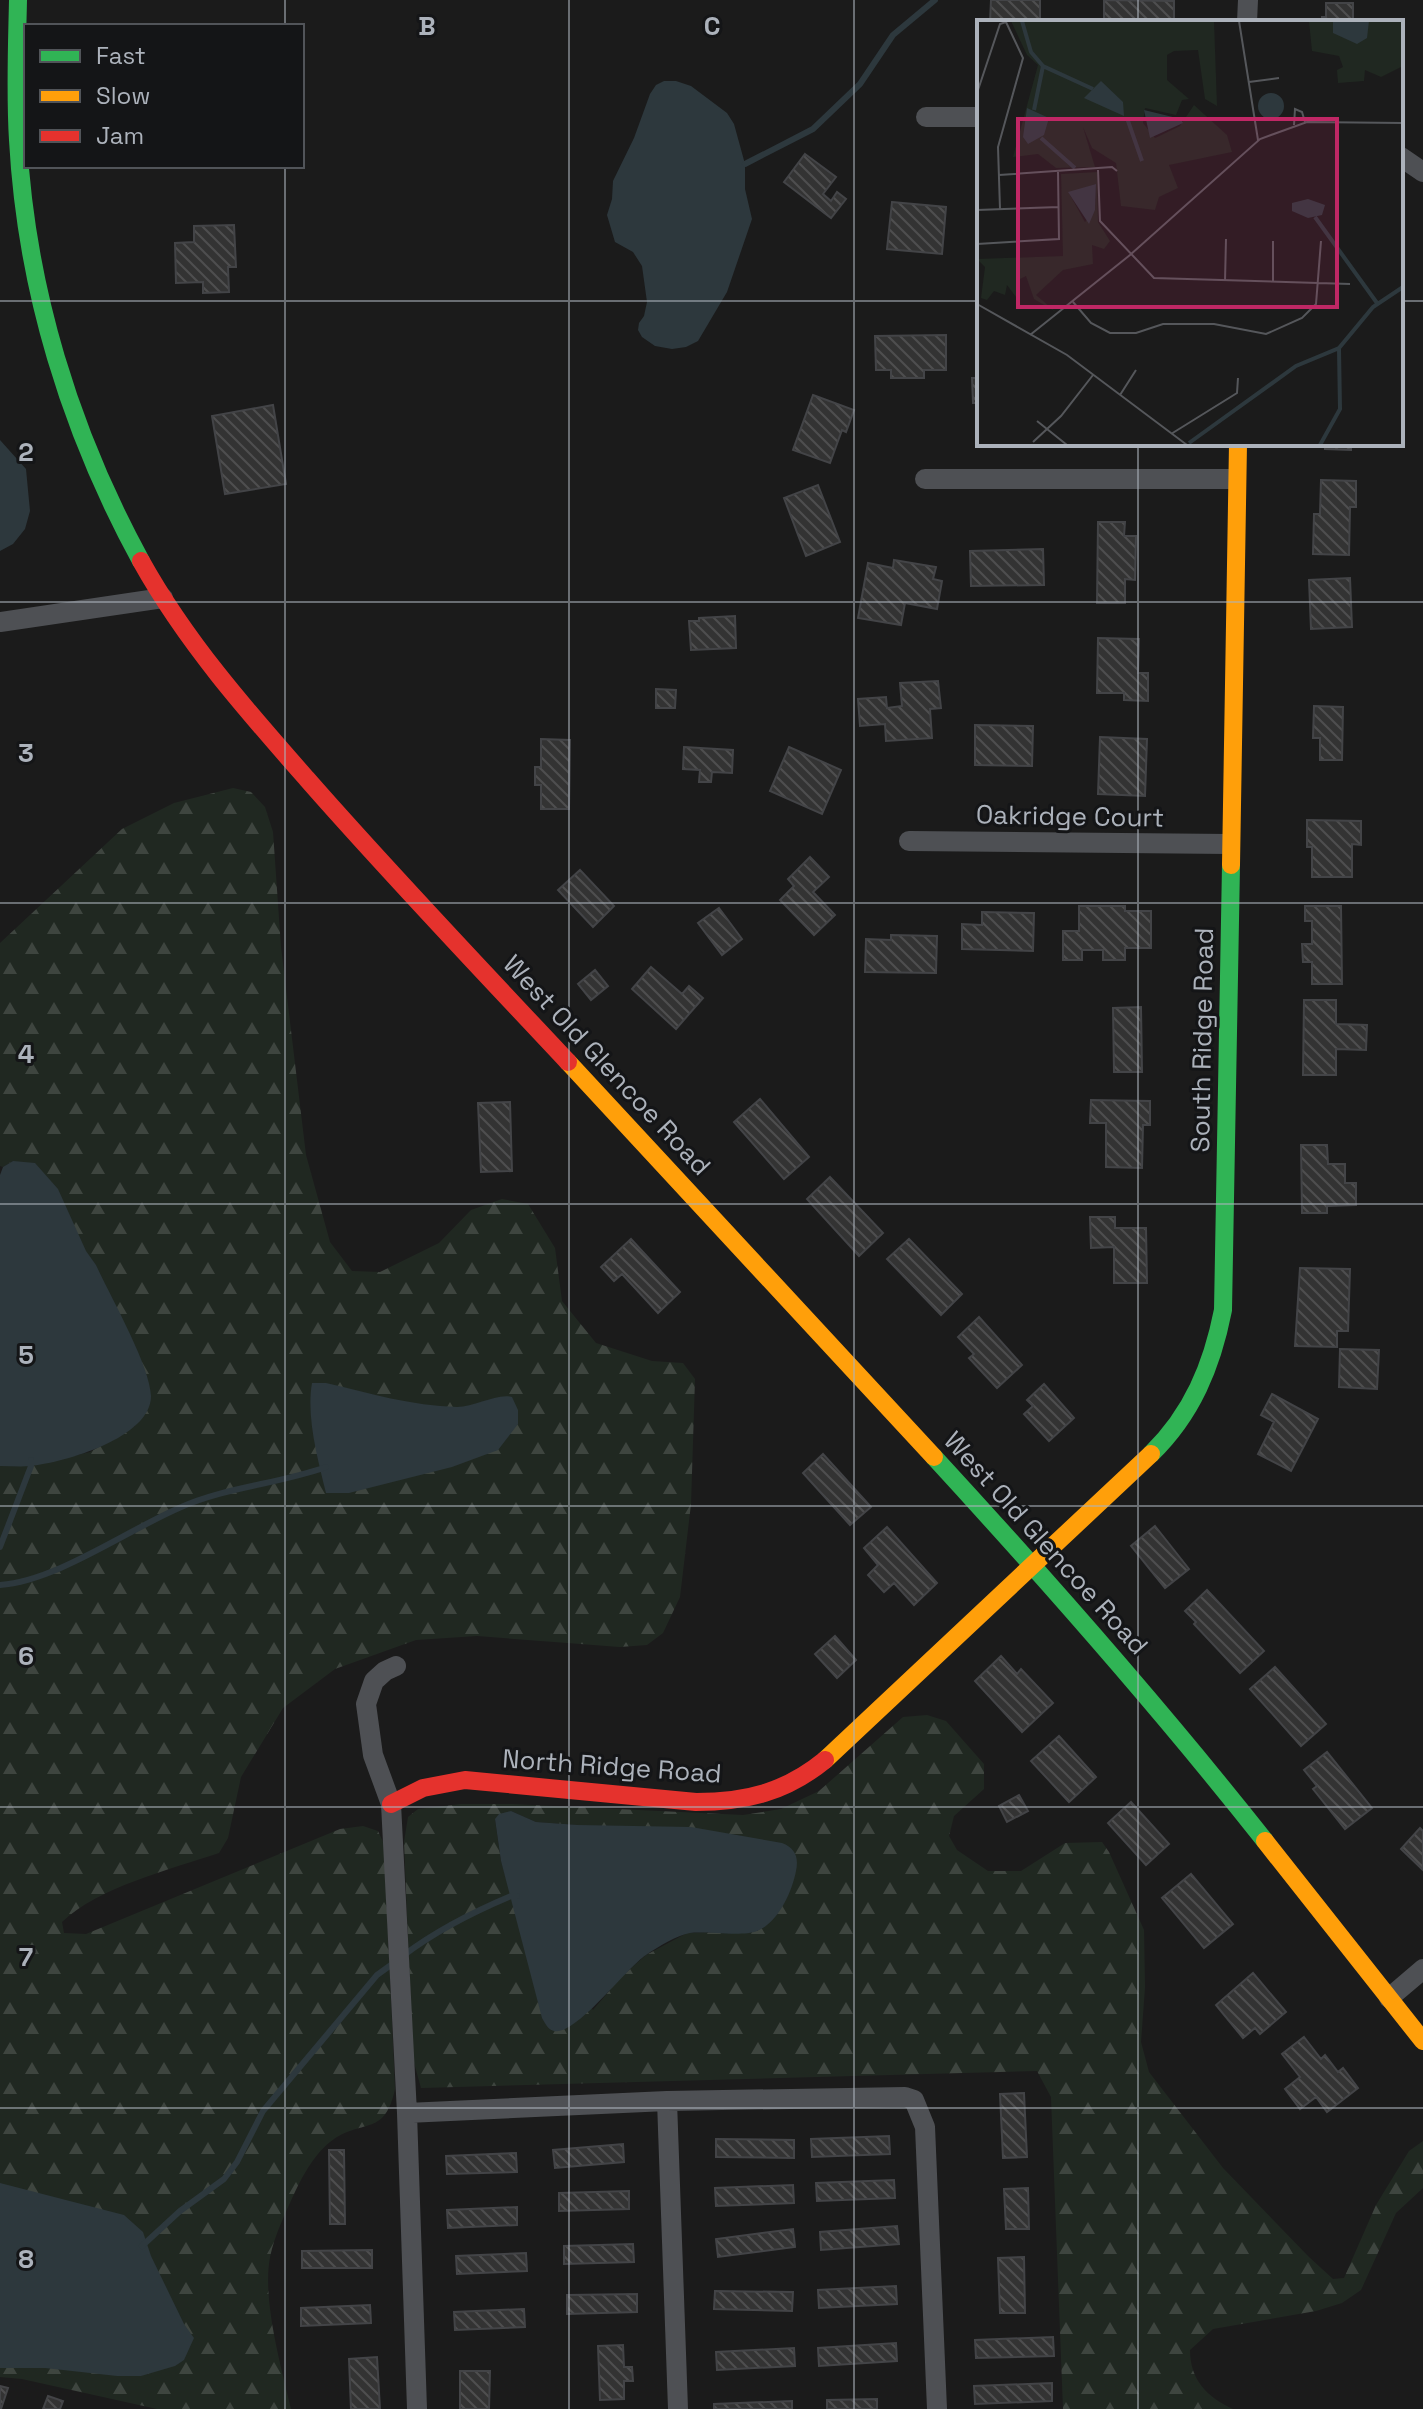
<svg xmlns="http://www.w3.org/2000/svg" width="1423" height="2409" viewBox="0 0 1423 2409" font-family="'Space Grotesk',sans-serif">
	<defs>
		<pattern id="forest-firs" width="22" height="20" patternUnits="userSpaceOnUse" patternTransform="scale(2)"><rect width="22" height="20" fill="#202821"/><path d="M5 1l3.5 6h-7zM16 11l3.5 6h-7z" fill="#3e453f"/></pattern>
		<pattern id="building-back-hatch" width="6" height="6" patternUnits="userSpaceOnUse" patternTransform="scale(2)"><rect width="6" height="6" fill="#333"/><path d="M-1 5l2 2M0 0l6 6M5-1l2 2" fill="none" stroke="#4e4e4f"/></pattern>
	</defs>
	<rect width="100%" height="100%" fill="#1b1b1b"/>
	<path fill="url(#forest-firs)" fill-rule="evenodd" d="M233 788 251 792 265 807 273 832 281 947 306 1155 330 1242 352 1271 380 1272 439 1243 471 1210 502 1199 528 1204 555 1248 562 1301 596 1343 652 1361 683 1363 695 1379 691 1504 680 1597 663 1633 647 1645 620 1647 477 1636 416 1640 335 1669 283 1708 241 1777 228 1838 219 1853C172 1869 98 1887 62 1922L64 1933 86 1934 340 1829 363 1826 378 1831 384 1844 395 2089C385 2136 364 2119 334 2139 316 2151 303 2175 294 2194 285 2214 275 2234 270 2257 262 2300 281 2366 291 2409H157L22 2379 0 2377V1466H31L90 1452 135 1426 96 1265 13 1161 3 1167 0 1166V943L122 829 174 803Z
		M927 1715 946 1721 984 1764V1789L954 1816 949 1836 957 1850 988 1871H1021L1065 1843 1102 1842 1109 1852 1144 1930 1145 1987 1141 2042 1149 2072 1223 2168 1309 2257 1333 2279 1344 2278 1376 2205 1409 2151 1423 2141V2188L1396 2213 1361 2290 1342 2303 1316 2311 1213 2329 1190 2350C1190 2380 1207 2397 1233 2409H1063L1051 2097 1037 2071 421 2088 413 2059 404 1842 408 1817 418 1809 461 1804H512L743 1815 781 1809 819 1791 903 1717ZM511 1811 536 1822 578 1825 772 1920 757 1931 687 1933 646 1955 621 1977 593 2010 511 1896 501 1861 495 1820Z"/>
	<path fill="#2d383d" d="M664 81H676L691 86 727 113 734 124 745 164V189L752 219 727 292 698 341 686 347 672 349 655 346 642 337 638 330 639 323 644 316 647 302 642 266 633 252 615 242 607 215 612 199 613 181 634 138 650 94 656 85Z
		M0 440 26 469 30 511 25 529 13 544 0 551Z
		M13 1161 35 1163 58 1189 86 1251 96 1265C110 1296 150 1365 151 1396 151 1438 65 1462 31 1466 21 1467 10 1466 0 1466V1175L3 1167Z
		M312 1383H326C369 1393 412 1406 457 1407 475 1407 497 1393 512 1397L518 1410V1424L498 1450 452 1467 349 1493H326C318 1460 306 1417 312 1383Z
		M511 1811 536 1822 578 1825 691 1827 782 1843C795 1848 799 1857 796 1871 792 1892 778 1923 757 1931 743 1937 707 1931 690 1933 677 1935 658 1947 646 1955 626 1968 576 2036 554 2031 548 2030 545 2023 542 2018L501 1861 495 1819 499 1814Z
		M0 2183 124 2215 143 2232 151 2256 184 2324 194 2338 184 2360 175 2366 141 2376H117L45 2368H0Z"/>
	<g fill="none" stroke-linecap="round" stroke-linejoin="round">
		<path stroke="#2d383d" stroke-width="6" d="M745 164 813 129 860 84 893 35 935 0
			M0 1547 31 1466V1460
			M0 1585C56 1581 126 1531 179 1508 225 1487 279 1484 326 1467
			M404 1955C437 1930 473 1912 511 1896H517
			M142 2246 180 2211 224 2179 237 2162 263 2111 377 1975 395 1962"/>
	</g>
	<path fill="url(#building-back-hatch)" stroke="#434447" stroke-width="2" d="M991 0H1040V22H990Z
		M1104 0 1174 1V22H1104Z
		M1326 3H1353V22H1322V17H1326Z
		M805 154 836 177 823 194 831 201 837 192 846 199 831 218 784 182Z
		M892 202 946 207 942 254 887 249Z
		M234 225 236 267H228L229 292 203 293V282L176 283 175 243 194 242V226Z
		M946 335V370H924V378H891V370H876L875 336Z
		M972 378H979V403H973Z
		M813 395 854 410 846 432 842 430 830 463 793 450Z
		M273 405 286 484 225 494 212 416Z
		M1325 444H1351V450L1325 449Z
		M1321 480 1356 481V507H1350L1349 555 1313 554 1314 514H1320Z
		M818 485 840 542 806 556 784 498Z
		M1098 522H1125L1124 536H1136L1135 580 1125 579V603H1097Z
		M1043 549 1044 585 971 586 970 551Z
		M894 560 936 567 933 579 942 581 937 609 905 603 901 625 858 618 868 563 893 568Z
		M1350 578 1352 627 1311 629 1309 580Z
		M735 616 736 648 691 650 689 621H699V618Z
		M1098 638 1139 639 1138 673H1148V701L1124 700V693H1097Z
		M938 681 941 708 930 709 932 738 886 741 885 724 860 726 858 699 886 697 887 708 902 706 900 683Z
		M656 689 676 690 675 708H656Z
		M1314 706 1343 707 1342 760H1320V738H1313Z
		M975 725 1033 726 1032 766 975 765Z
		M1100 737 1147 739 1145 796 1098 794Z
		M541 739 570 740 569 809H541V785H535V767H541Z
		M684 747 733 750 732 773 712 772 711 782H699L700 770 683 769Z
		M789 747 841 770 822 814 770 791Z
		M1307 820 1361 821V845L1352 844V877H1312V847H1307Z
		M810 857 829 877 813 892 835 915 814 935 780 900 794 886 788 879Z
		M580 870 614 906 593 927 558 890Z
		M1079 906H1125V911H1151V948H1125V960H1103V950H1082V960H1063V931H1079Z
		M1305 906H1341L1342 984H1312V962H1303L1302 944H1312V921H1305Z
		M719 908 742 939 722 955 698 923Z
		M982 912 1034 913 1033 951 962 949V924L982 925Z
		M891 935 937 936 936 973 865 972 866 939 891 940Z
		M651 967 682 994 689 986 703 998 676 1029 632 989Z
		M595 970 608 986 591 1000 578 984Z
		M1304 1000H1336V1024L1367 1025 1366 1050 1336 1049V1075H1303Z
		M1141 1007 1142 1072H1114L1113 1008Z
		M760 1099 809 1157 784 1179 734 1122Z
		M1091 1100 1150 1101V1125H1143L1142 1168 1106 1167V1123H1090Z
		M510 1102 512 1171 481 1172 478 1103Z
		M1301 1145H1327L1328 1164H1345V1183H1356V1205L1327 1206V1213H1302Z
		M830 1177 883 1233 859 1256 807 1199Z
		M1090 1217H1115V1228H1146L1147 1283H1114V1247L1091 1248Z
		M631 1239 680 1292 658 1313 622 1274 614 1281 601 1267Z
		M909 1239 962 1294 941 1315 887 1259Z
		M1300 1268 1350 1269 1348 1331H1337V1347L1295 1346Z
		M979 1317 1022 1365 997 1388 969 1358 974 1354 958 1337Z
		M1340 1349 1379 1350 1377 1389 1339 1387Z
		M1044 1384 1074 1418 1049 1441 1024 1414 1033 1406 1027 1400Z
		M1272 1394 1318 1419 1291 1471 1258 1454 1274 1422 1261 1415Z
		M823 1454 871 1507 850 1525 803 1473Z
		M1155 1526 1189 1569 1165 1588 1131 1546Z
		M887 1527 937 1583 914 1605 894 1583 884 1592 868 1575 878 1565 864 1548Z
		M1207 1590 1264 1651 1240 1673 1194 1624 1196 1622 1185 1611Z
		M835 1636 856 1660 837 1678 815 1654Z
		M1001 1656 1017 1674 1021 1669 1053 1703 1022 1732 975 1681Z
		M1275 1667 1326 1724 1301 1746 1250 1689Z
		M1059 1736 1096 1777 1069 1802 1031 1761Z
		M1327 1752 1372 1808 1345 1829 1313 1789 1317 1786 1304 1770Z
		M1019 1795 1028 1811 1007 1822 999 1806Z
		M1131 1802 1169 1844 1146 1865 1108 1823Z
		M1420 1828 1423 1831V1870L1401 1849Z
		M1191 1874 1233 1924 1204 1948 1162 1898Z
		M1253 1973 1286 2012 1260 2034 1255 2028 1243 2038 1216 2005Z
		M1304 2037 1321 2059 1325 2055 1338 2072 1343 2068 1358 2088 1327 2112 1316 2097 1300 2109 1285 2089 1300 2077 1282 2054Z
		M1024 2093 1027 2157 1003 2158 1000 2094Z
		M889 2136 890 2154 812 2157 811 2139Z
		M716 2139 794 2140V2158L716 2157Z
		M623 2144 624 2162 555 2168 553 2150Z
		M329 2150H344L345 2224H330Z
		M516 2153 517 2172 447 2174 446 2156Z
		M894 2180 895 2198 817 2201 816 2183Z
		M793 2185 794 2203 716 2206 715 2188Z
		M1028 2188 1029 2229H1006L1004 2189Z
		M629 2191V2209L559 2211V2193Z
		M517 2207V2225L448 2228 447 2210Z
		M897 2226 899 2244 821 2250 820 2232Z
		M793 2229 795 2247 718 2257 716 2239Z
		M633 2244 634 2262 564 2264V2246Z
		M372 2250V2268H302V2251Z
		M526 2253 527 2271 457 2274 456 2256Z
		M1024 2257 1025 2313H1000L998 2258Z
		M896 2286 897 2304 819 2308 818 2290Z
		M715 2291 793 2292 792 2311 714 2309Z
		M637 2294V2312L567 2314V2295Z
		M370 2305 371 2323 301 2326V2308Z
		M524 2309 525 2327 455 2330 454 2312Z
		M1053 2337 1054 2356 976 2358 975 2340Z
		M896 2343 897 2361 819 2366 818 2348Z
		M623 2345 624 2367H632L633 2381H624V2399L600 2400 598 2346Z
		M794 2348 795 2366 717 2370 716 2352Z
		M377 2357 380 2409H351L349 2359Z
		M460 2371H490L489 2409H460Z
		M1052 2383V2401L975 2404 974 2386Z
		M0 2386 8 2388 1 2409H0Z
		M48 2396 63 2401 60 2409H43Z
		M877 2399V2409H827V2400Z
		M792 2401V2409H714V2404Z"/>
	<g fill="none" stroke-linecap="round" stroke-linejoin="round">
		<path stroke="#4e5054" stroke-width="20" d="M1247 22 1248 0
			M926 117H979
			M1401 157 1423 172
			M925 479H1236
			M0 622 163 598
			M909 841 1229 844
			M396 1666 385 1671 374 1681 366 1704 373 1755 391 1804 407 2113 417 2409
			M1389 1998 1423 1969
			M667 2101 678 2409
			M407 2113 667 2101 905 2097 914 2100 925 2127 937 2409"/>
		<path stroke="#30b455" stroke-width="18" d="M18 0C17 47 15 93 18 140 26 288 70 431 141 561
			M1151 1454C1192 1414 1212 1366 1223 1310L1231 865
			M934 1457C1048 1581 1160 1708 1265 1841"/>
		<path stroke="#ff9f0a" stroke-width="18" d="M1231 865 1238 444
			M568 1062 934 1457
			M825 1760 1151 1454
			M1265 1841 1423 2041"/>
		<path stroke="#e5322d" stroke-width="18" d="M141 561C186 642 247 711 307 779 392 876 480 968 568 1062
			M391 1804 423 1788 465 1780 696 1802C746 1802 786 1792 825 1760"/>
	</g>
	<path fill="none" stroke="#acb2bb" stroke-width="2" stroke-opacity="0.55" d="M285 0V26M569 0V2409M854 0V2409M1138 0V22M285 166V2409M0 301H979M1401 301H1423M1138 444V2409M0 602H1423M0 903H1423M0 1204H1423M0 1506H1423M0 1807H1423M0 2108H1423"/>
	<g text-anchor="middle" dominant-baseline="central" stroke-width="6" stroke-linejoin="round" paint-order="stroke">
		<g font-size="26" fill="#acb2bb" stroke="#141517">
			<text transform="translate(1070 816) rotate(1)">Oakridge Court</text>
			<text transform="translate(1202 1040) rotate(-89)">South Ridge Road</text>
			<text transform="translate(607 1065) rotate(47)">West Old Glencoe Road</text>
			<text transform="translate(1046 1543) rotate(48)">West Old Glencoe Road</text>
			<text transform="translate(612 1766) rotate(4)">North Ridge Road</text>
		</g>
	</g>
	<g transform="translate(977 20)">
		<rect width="426" height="426" fill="#1b1b1b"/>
		<path d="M34 1H237L240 86 228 79 221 30 197 31 190 35V60L212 79 205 80 199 95 168 88 166 103 178 118 203 106 217 85 250 115 255 132 192 145 201 168 182 177 178 190 144 186 139 143 115 128 106 107 118 147 79 148 61 134 36 137 61 45 50 35ZM332 1H426V46L404 57 388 50 387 61 361 63 360 50 366 47 362 36 335 31ZM120 152 121 202 133 221 127 229 115 225 116 244 86 250 59 275 79 292 57 279 49 256 43 259 39 277 30 265 28 275 17 271 10 280 4 278 8 247 0 239 86 236 84 154ZM119 164 118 190 108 202 92 173Z" fill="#202821" fill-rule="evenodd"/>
		<path d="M356 1H392L390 18 380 24 356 13ZM124 61 146 82 147 96 107 78ZM281 86a13 13 0 1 1 26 0a13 13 0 1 1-26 0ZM50 88 72 98 67 115 51 124 46 117ZM167 90 204 99 206 103 173 118ZM119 164 118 190 112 204 91 172ZM331 179 348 185 345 195 331 198 315 191V183Z" fill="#2d383d"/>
		<path fill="none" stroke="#2d383d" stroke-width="4" d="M45 1 54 32 66 46 116 69M57 90 66 46M150 98 165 141M64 118 98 148M338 197 400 283M212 423 319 346 362 328 396 287 426 267M343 425 363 389 362 329"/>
		<path fill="none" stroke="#55575b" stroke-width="2" d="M262 1 281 120M272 62 302 58M0 73 23 4 29 2 46 38 21 127 23 189M317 105 318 89 325 92 328 102M121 150 123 201 177 258 373 264M22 155 135 147 140 151M0 190 82 187M0 224 82 219 81 152M248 261 249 219M296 262V221M96 282 114 303 133 313H159L186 304H237L289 314 325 298 339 284 344 221M0 284 90 335 210 425M53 315 153 235 283 119 330 102 426 103M143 375 159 350M60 401 90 425M194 414 260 373 261 358M56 422 84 396 116 355"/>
		<path fill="#c02765" fill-opacity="0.15" stroke="#c02765" stroke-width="4" d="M41 99H360V287H41Z"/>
		<rect width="426" height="426" fill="none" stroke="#acb2bb" stroke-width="4"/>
	</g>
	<g font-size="26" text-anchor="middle" font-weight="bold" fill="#acb2bb" stroke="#141517" stroke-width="6" stroke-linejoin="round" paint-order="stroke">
		<text x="427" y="35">B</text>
		<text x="712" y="35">C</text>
		<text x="26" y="461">2</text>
		<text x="26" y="762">3</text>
		<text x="26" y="1063">4</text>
		<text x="26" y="1364">5</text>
		<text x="26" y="1665">6</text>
		<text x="26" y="1966">7</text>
		<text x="26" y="2268">8</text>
	</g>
	<rect x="24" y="24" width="280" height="144" fill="#141517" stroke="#515459" stroke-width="2"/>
	<rect x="40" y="50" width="40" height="12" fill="#30b455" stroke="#515459" stroke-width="2"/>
	<text x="96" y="64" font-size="24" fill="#acb2bb">Fast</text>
	<rect x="40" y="90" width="40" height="12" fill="#ff9f0a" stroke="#515459" stroke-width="2"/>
	<text x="96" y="104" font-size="24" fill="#acb2bb">Slow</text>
	<rect x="40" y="130" width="40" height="12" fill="#e5322d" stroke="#515459" stroke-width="2"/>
	<text x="96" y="144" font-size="24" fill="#acb2bb">Jam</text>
</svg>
